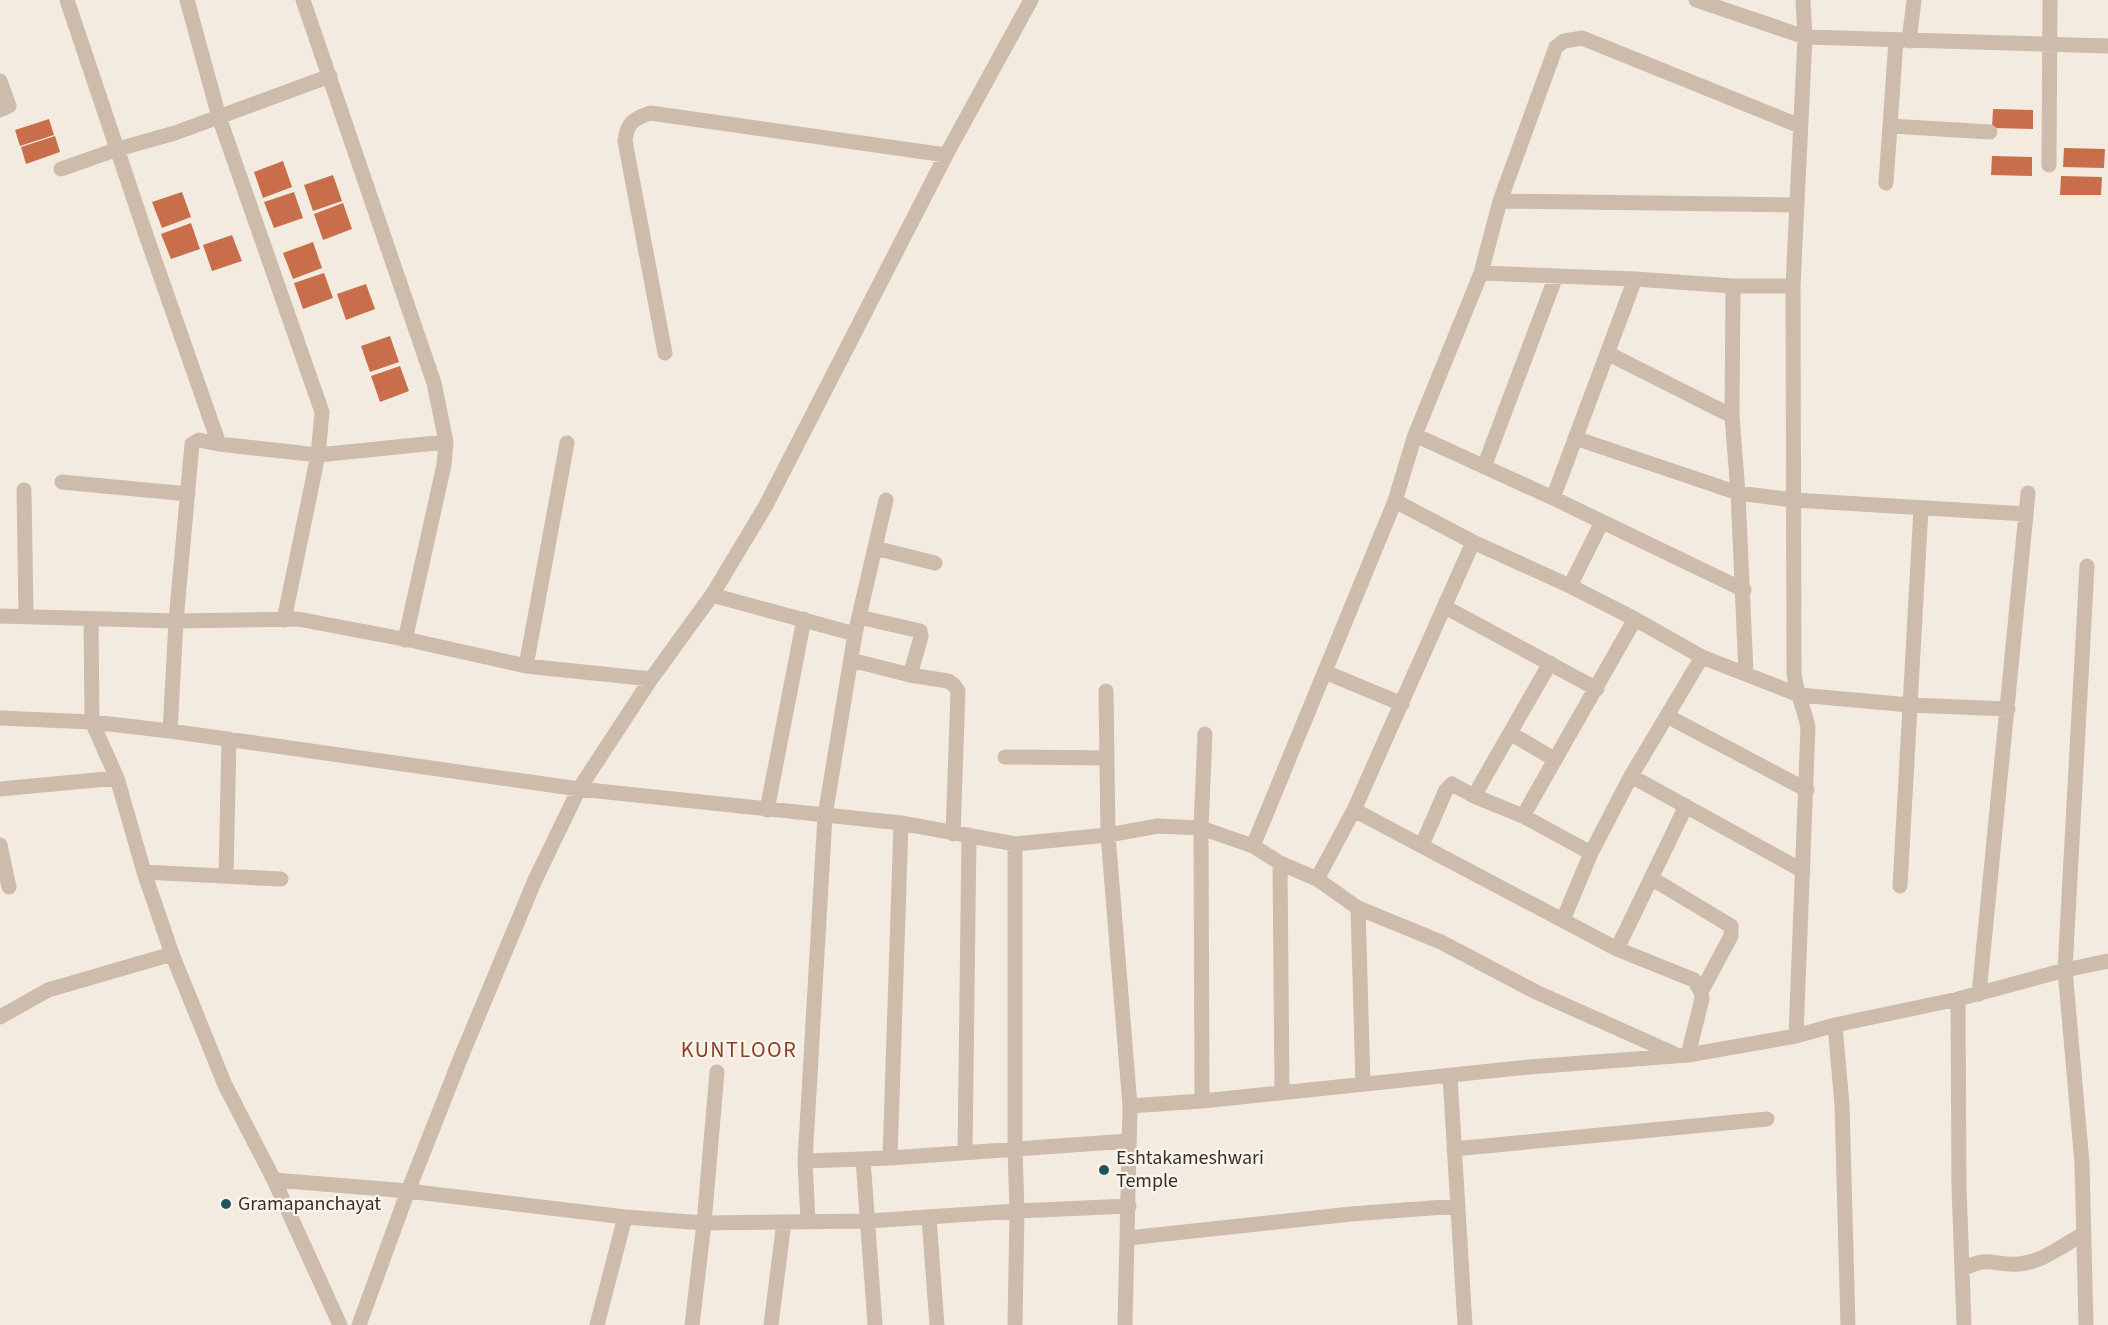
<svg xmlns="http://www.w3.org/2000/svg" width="2108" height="1325" viewBox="0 0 2108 1325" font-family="'Source Sans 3',sans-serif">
	<rect width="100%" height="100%" fill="#f4ebe0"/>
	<path fill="#c86e4a" d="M1993 109 2033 110V129L1992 128Z
		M49 119 54 135 20 146 15 130Z
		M55 136 60 152 26 164 21 147Z
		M2064 148 2105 149 2104 168 2063 167Z
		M1992 156 2032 157V176L1991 175Z
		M283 161 292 187 263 198 254 172Z
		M333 175 342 201 313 211 304 185Z
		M2061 176 2102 177 2101 195H2060Z
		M182 192 191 217 162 228 152 202Z
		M294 192 303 218 274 228 264 202Z
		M343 203 352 229 323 240 314 214Z
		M191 223 200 249 171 259 161 234Z
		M232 235 242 261 212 271 203 245Z
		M313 242 322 268 293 279 283 253Z
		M324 273 333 298 303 309 294 283Z
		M366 284 375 309 346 320 337 294Z
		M390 336 399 362 370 372 361 346Z
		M400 366 409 391 380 402 371 376Z"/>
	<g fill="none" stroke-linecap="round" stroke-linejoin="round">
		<path stroke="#cdbcab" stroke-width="15" d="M67 0 146 235 219 444 199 440 192 444 176 621 170 731
			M187 0 219 117 322 412 318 455 219 444
			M303 0 434 383 446 442 444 465 405 640
			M1696 0 1805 37 2108 46
			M1909 41 1914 0
			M0 81 9 106 0 110
			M1890 126 1990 132
			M2049 165 2050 0
			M61 169 118 149 175 133 330 76
			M1886 183 1896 40
			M1500 201 1795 205
			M1481 273 1635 279 1733 286H1793
			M1733 286 1732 416 1738 493 1746 673
			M665 353 625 141C627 123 633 119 650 113L946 155
			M1607 353 1732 416
			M1415 435 1553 498 1744 590
			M1575 438 1738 493 1793 500 2026 514
			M1484 467 1556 276
			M62 482 188 494
			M24 490 26 616
			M1553 498 1635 279
			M1395 501 1473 542 1570 586 1635 619 1702 657 1799 695 1910 705 2008 709
			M875 548 935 563
			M1570 586 1602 522
			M712 595 855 634
			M1445 607 1597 689
			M0 616 176 621 298 619 414 641 526 666 651 679
			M859 617 920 631 921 637 910 675
			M91 619 92 722 117 778 144 872 172 954 225 1085 274 1180 340 1325
			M284 620 318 455 446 442
			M851 660 910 675 948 681 954 685 958 691 953 834
			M526 666 567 443
			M1325 672 1402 704
			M1106 691 1108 835 1130 1106 1125 1325
			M1667 716 1807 790
			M0 718 92 722 170 731 579 789 901 823 1015 844 1108 835 1158 826 1201 828 1253 846 1280 863 1317 879 1358 908 1441 942 1536 992 1677 1055
			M1510 733 1554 759
			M1005 757 1107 758
			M1631 776 1803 871
			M0 789 117 778
			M1474 796 1550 663
			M767 810 804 619
			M1354 810 1617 949 1694 980 1701 992 1702 999 1688 1055
			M1523 816 1635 619
			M0 845 9 887
			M1422 845 1446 790 1452 784 1474 796 1523 816 1591 853
			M1253 846 1395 501 1415 435 1481 273 1500 201 1556 47 1564 41 1582 38 1800 126
			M1280 863 1282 1092
			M144 872 281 879
			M226 876 229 739
			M1651 878 1731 926V936L1701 992
			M1317 879 1354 810 1473 542
			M1900 886 1921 508
			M1358 908 1363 1084
			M1563 920 1591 853 1631 776 1702 657
			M1617 949 1686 806
			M1979 994 2028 493
			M1958 999 1959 1187 1964 1325
			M0 1017 48 990 172 954
			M1835 1025 1842 1105 1848 1325
			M1796 1036 1808 727C1804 708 1796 692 1794 673L1793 286 1805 37 1803 0
			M1450 1076 1465 1325
			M1202 1101 1201 828 1205 734
			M1130 1106 1202 1101 1529 1067 1688 1055 1796 1036 1835 1025 1958 999 2065 970 2108 961
			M1454 1149 1767 1119
			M965 1153 969 835
			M890 1158 901 823
			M863 1159 875 1325
			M805 1161 890 1158 1129 1141
			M274 1180 408 1191 625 1217 704 1223 868 1221 1017 1211 1129 1206
			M929 1218 937 1325
			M808 1221 805 1161 825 816 855 634 886 500
			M1128 1238 1351 1214 1458 1206
			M1963 1269C1989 1255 1993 1266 2019 1264 2043 1262 2062 1245 2084 1234
			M359 1325 408 1191 461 1057 535 880 579 789 651 679 712 595 765 507 946 155 1031 0
			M597 1325 625 1217
			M692 1325 704 1223 717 1072
			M771 1325 784 1222
			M1015 1325 1017 1211 1015 1149V844
			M2086 1325 2082 1163 2065 970 2087 566"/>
	</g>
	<g fill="#1f565d" stroke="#fbf5ed" stroke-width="2">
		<circle cx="1104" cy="1170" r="6"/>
		<circle cx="226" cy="1204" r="6"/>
	</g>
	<g text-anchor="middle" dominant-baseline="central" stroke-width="4.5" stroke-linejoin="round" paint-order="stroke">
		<g font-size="20" fill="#3a302b" stroke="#fbf5ed" text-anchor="start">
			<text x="1116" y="1158">Eshtakameshwari<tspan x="1116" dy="23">Temple</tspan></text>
			<text x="238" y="1204">Gramapanchayat</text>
		</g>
		<g font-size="22" letter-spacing="1.5" fill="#8b3f22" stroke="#fbf5ed">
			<text x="739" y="1050">KUNTLOOR</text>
		</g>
	</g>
</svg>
